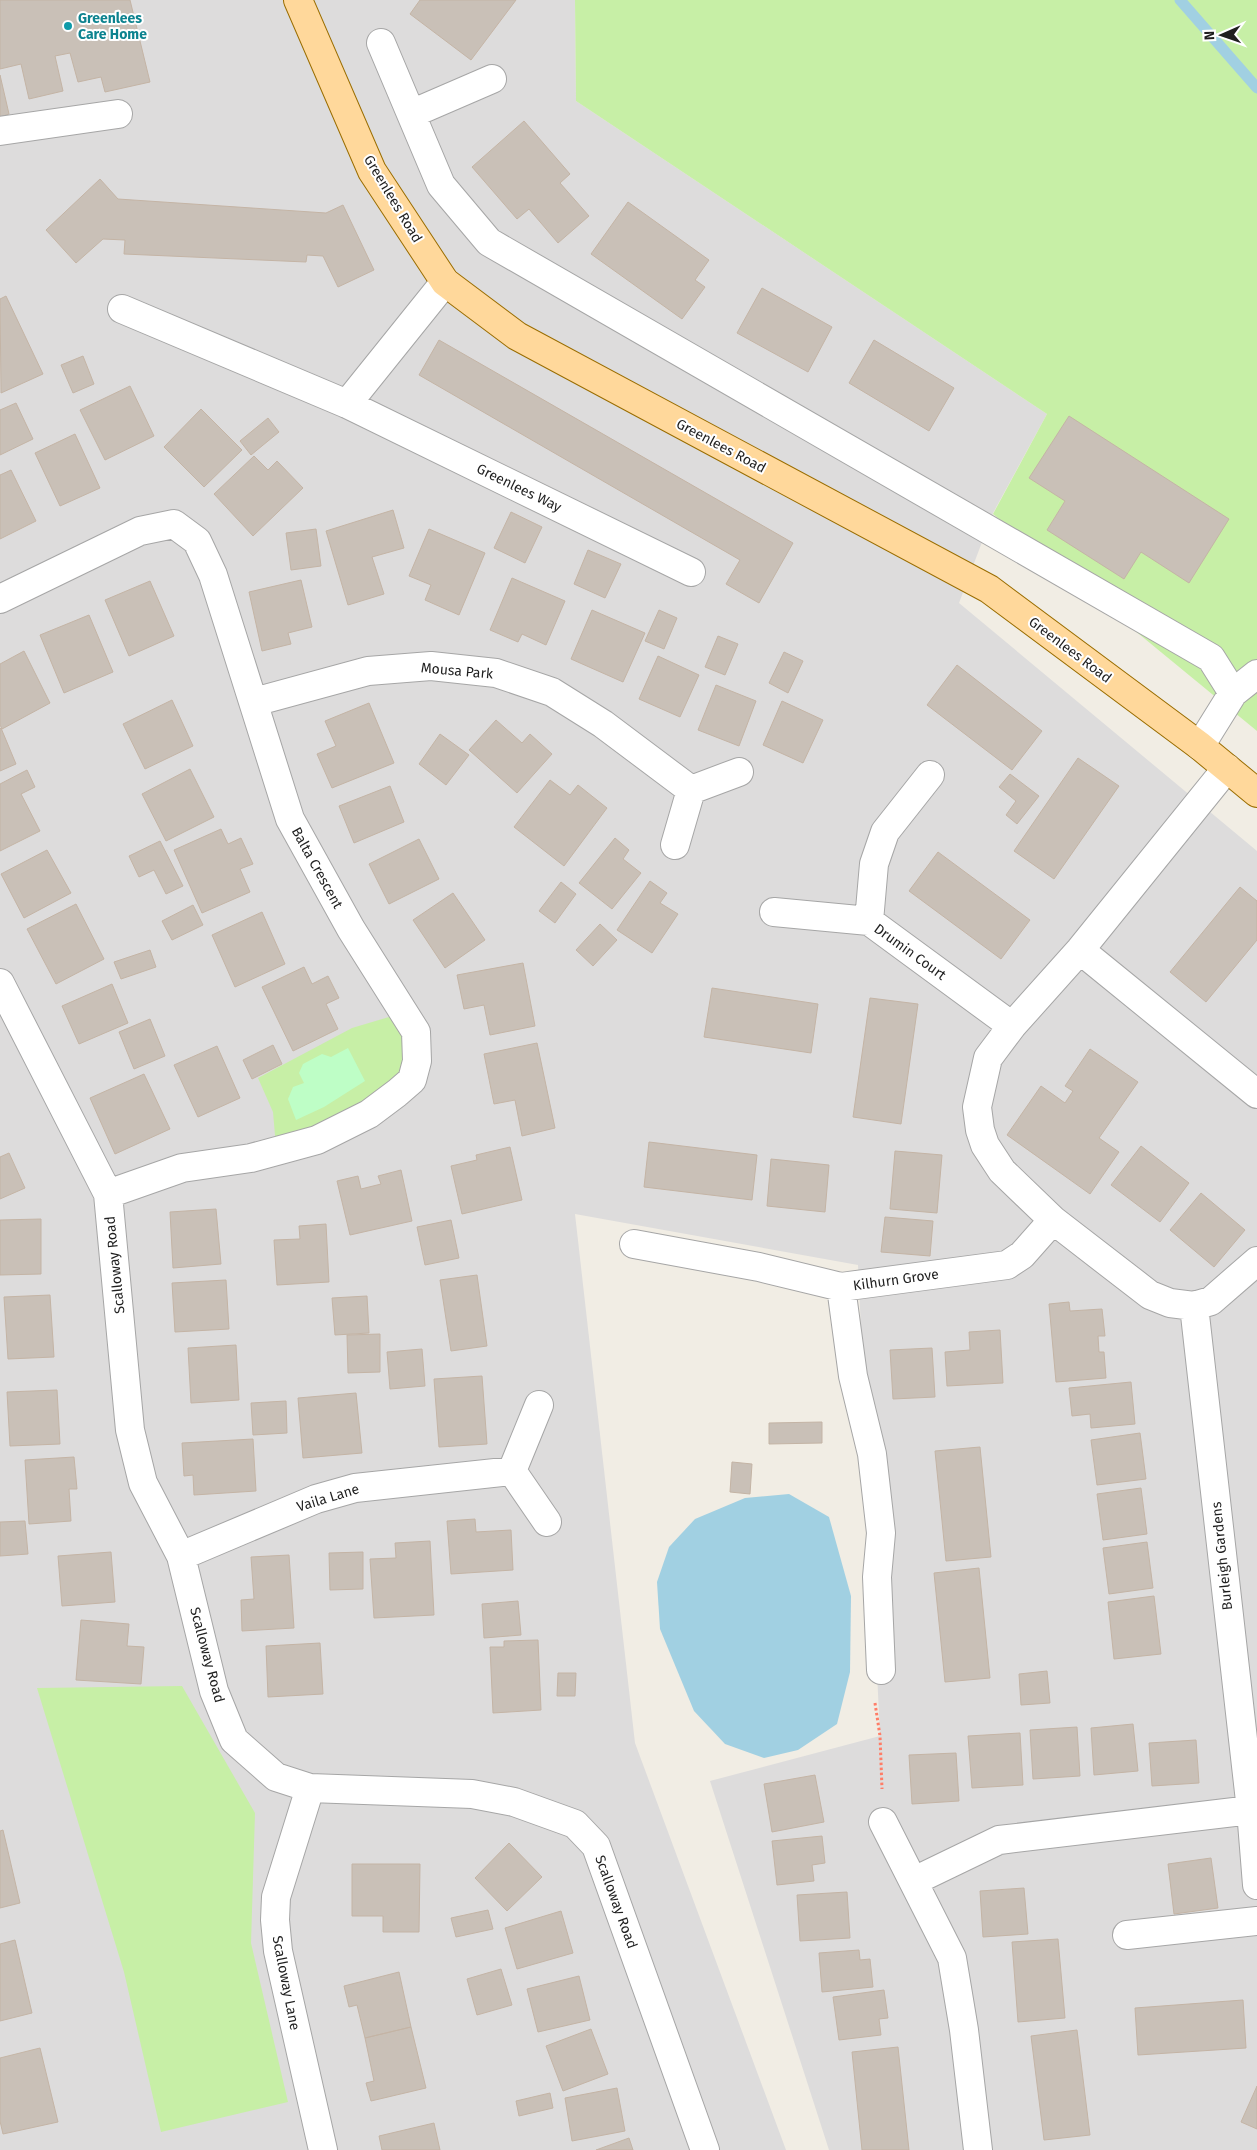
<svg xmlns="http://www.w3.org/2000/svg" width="1257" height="2150" viewBox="0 0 1257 2150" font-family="'Fira Sans',sans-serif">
	<rect width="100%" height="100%" fill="#f1ede4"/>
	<path fill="#dddcdc" d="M0 0H575L576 101 1047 414 993 513 959 603 1257 851V2150H829L710 1781 880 1736 858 1265 575 1214 635 1743 786 2150H0Z"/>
	<path fill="#c7efa6" d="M575 0H1257V731L993 514 1047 414 576 101Z
		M399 1014 411 1061 394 1090 276 1147 273 1112 258 1078 352 1028Z
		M182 1686 255 1813 251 1943 288 2102 161 2132 124 1972 37 1688Z"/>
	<path fill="#befec6" d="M348 1048 365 1081 324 1107 296 1120 288 1099 293 1087 304 1083 299 1073 303 1064 322 1054 331 1057Z"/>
	<path fill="#a1d0e2" d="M789 1494 829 1517 851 1596 850 1672 837 1724 798 1750 764 1758 725 1744 694 1711 660 1629 657 1582 669 1547 695 1519 745 1498Z"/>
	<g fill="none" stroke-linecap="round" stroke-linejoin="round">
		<path stroke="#a1d0e2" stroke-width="11" d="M1180 0 1257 88"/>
	</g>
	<path fill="#c9c0b7" stroke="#c4b4a5" d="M0 0H130L150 82 105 92 101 77 78 82 70 53 55 56 63 91 29 99 21 64 0 69Z
		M420 0H516L471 60 410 14Z
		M0 75 9 114 0 117Z
		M524 121 570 174 560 183 589 216 558 243 529 209 517 219 472 167Z
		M100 179 118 199 326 213 343 205 374 270 338 287 323 256 307 255 306 262 124 254 125 240 103 239 76 263 46 230Z
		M628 202 709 260 695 280 705 287 682 319 591 254Z
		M762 288 832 327 808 372 737 333Z
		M6 296 43 374 1 393 0 299Z
		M439 340 793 543 759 603 726 584 740 560 419 375Z
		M874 340 954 388 929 431 849 383Z
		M83 356 94 384 73 393 61 365Z
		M130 386 154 436 105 460 80 410Z
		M16 403 33 439 0 455V410Z
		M201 409 242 450 204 487 164 447Z
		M1069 416 1229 519 1189 583 1141 552 1124 579 1047 530 1065 501 1029 478Z
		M268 418 279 432 251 455 240 441Z
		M75 434 100 488 60 506 35 453Z
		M254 456 268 470 277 461 303 488 253 536 214 494Z
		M11 470 36 521 0 539V475Z
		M393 510 404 548 372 557 384 594 348 605 326 531Z
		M511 512 542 527 525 563 494 548Z
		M316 529 321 566 291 570 286 533Z
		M429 529 485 553 459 615 425 600 431 585 409 576Z
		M588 550 621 564 605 598 574 584Z
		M512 578 565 601 546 645 522 634 518 642 490 630Z
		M301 580 312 627 288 633 291 644 262 651 249 592Z
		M150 581 174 636 129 656 105 600Z
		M592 610 645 633 623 682 571 659Z
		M659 610 677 618 664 649 645 641Z
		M89 615 113 672 64 693 40 635Z
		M718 636 738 644 725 675 705 667Z
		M24 651 50 703 2 729 0 725V664Z
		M784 652 803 661 788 693 769 683Z
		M658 656 699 675 680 717 639 699Z
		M957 665 1042 731 1012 770 927 705Z
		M716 685 756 701 739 746 698 730Z
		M172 700 193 746 145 769 123 724Z
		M782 701 823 720 803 763 763 745Z
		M369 703 394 763 332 788 317 754 336 746 325 721Z
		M496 720 522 743 530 734 552 754 517 793 469 750Z
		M1 728 16 764 0 771V729Z
		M440 734 469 755 446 785 419 764Z
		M1078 758 1119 786 1054 879 1014 851Z
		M190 769 214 817 166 841 142 794Z
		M27 770 35 787 21 794 40 831 0 851V784Z
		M1010 774 1039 796 1017 824 1006 815 1016 801 999 787Z
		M550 780 570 795 578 785 607 808 564 866 514 827Z
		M390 786 404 822 354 843 339 806Z
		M221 829 228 844 241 838 253 864 240 869 250 892 202 913 174 850Z
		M615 838 629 850 623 859 641 873 612 909 579 883Z
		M419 839 439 879 389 904 369 864Z
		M160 841 183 886 166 894 154 870 139 877 129 856Z
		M47 850 71 893 24 918 1 874Z
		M938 852 1030 920 1001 959 909 891Z
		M650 881 667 893 660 903 678 914 652 953 617 930Z
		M561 882 576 894 555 923 539 911Z
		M1240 887 1257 901V940L1206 1002 1170 972Z
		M453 893 485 940 445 968 413 920Z
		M76 904 104 959 56 984 27 929Z
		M193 905 203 925 172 940 162 921Z
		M262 912 285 964 235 987 212 935Z
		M600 924 617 940 593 966 576 950Z
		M150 950 156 967 121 979 114 962Z
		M523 963 535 1026 490 1035 484 1005 464 1009 457 975Z
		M304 967 312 984 328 976 339 998 326 1004 338 1029 293 1051 262 987Z
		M112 984 128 1023 79 1044 62 1006Z
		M712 988 818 1004 811 1053 704 1037Z
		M870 998 918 1004 901 1124 853 1117Z
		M150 1019 165 1056 134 1069 119 1032Z
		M537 1043 555 1128 522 1136 515 1100 494 1104 484 1054Z
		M273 1045 282 1064 252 1079 243 1060Z
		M217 1046 240 1098 198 1117 174 1065Z
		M1090 1049 1138 1082 1099 1138 1119 1152 1090 1194 1007 1135 1041 1086 1065 1103 1073 1091 1065 1086Z
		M144 1074 170 1129 115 1154 90 1098Z
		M649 1142 757 1155 752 1200 644 1187Z
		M1141 1146 1189 1183 1160 1222 1111 1185Z
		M510 1147 522 1200 462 1214 451 1166 477 1160 476 1155Z
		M895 1151 942 1155 937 1213 890 1209Z
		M9 1153 25 1188 0 1199V1157Z
		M771 1159 829 1165 825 1212 767 1206Z
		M401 1170 412 1221 350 1235 337 1181 358 1176 361 1189 381 1184 378 1176Z
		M1201 1193 1245 1230 1214 1267 1170 1230Z
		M216 1209 221 1264 173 1268 170 1212Z
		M885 1217 933 1221 930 1256 881 1252Z
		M41 1219V1274L0 1275V1220Z
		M451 1220 459 1258 425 1265 417 1227Z
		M326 1224 329 1282 277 1285 274 1240 300 1239 299 1226Z
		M477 1275 487 1346 451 1351 440 1280Z
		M226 1280 229 1329 175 1332 172 1283Z
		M50 1295 54 1357 8 1359 4 1297Z
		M367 1296 369 1333 335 1335 332 1298Z
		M1069 1302 1070 1311 1102 1309 1105 1336H1098L1099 1352H1104L1106 1378 1056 1382 1049 1304Z
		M1000 1330 1003 1383 947 1386 945 1352 970 1350 969 1332Z
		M380 1334V1372L348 1373 347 1335Z
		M236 1345 239 1400 191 1403 188 1348Z
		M932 1348 935 1397 893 1399 890 1350Z
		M422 1349 425 1386 390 1389 387 1352Z
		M482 1376 487 1444 439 1447 434 1379Z
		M1131 1382 1135 1424 1091 1428 1090 1414 1072 1416 1069 1388Z
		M57 1390 60 1444 10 1446 7 1392Z
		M356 1393 362 1453 303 1458 298 1398Z
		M286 1401 287 1433 253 1435 251 1403Z
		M822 1422V1443L769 1444V1423Z
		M1140 1433 1146 1479 1097 1485 1091 1440Z
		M253 1439 256 1491 194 1495 193 1475 184 1476 182 1443Z
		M980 1447 991 1557 946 1561 935 1451Z
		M74 1457 77 1489H69L71 1521 29 1524 25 1460Z
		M732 1462 752 1464 750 1494 730 1492Z
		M1141 1488 1147 1534 1103 1540 1097 1494Z
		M475 1519 476 1532 511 1530 513 1570 451 1574 447 1521Z
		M25 1521 28 1554 0 1556V1522Z
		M430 1541 434 1615 374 1618 370 1559 396 1558 395 1543Z
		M1147 1542 1153 1588 1109 1594 1103 1548Z
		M111 1552 115 1602 62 1606 58 1556Z
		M363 1552V1589L330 1590 329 1553Z
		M289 1555 294 1628 242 1631 241 1600 254 1599 251 1557Z
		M979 1568 990 1678 945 1682 934 1573Z
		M1154 1596 1161 1654 1114 1659 1108 1602Z
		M518 1601 521 1635 484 1638 482 1604Z
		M81 1620 129 1624 127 1646 144 1647 141 1684 76 1680Z
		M538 1640 541 1710 493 1713 490 1647H504V1641Z
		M320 1643 323 1694 268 1697 266 1646Z
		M1047 1671 1050 1703 1021 1705 1019 1674Z
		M558 1673H576L575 1696H557Z
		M1133 1724 1138 1771 1094 1775 1091 1728Z
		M1077 1727 1080 1776 1033 1779 1030 1730Z
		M1020 1733 1023 1785 972 1788 968 1736Z
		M1196 1740 1199 1783 1152 1786 1149 1743Z
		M956 1753 959 1801 912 1804 909 1755Z
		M815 1775 824 1822 772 1832 764 1784Z
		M3 1830 20 1903 0 1908V1831Z
		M822 1836 825 1863 812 1865 814 1881 777 1885 772 1841Z
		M509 1843 542 1877 507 1911 475 1878Z
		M1211 1858 1218 1908 1174 1914 1168 1864Z
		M352 1864H420L419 1932H383V1916H352Z
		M1024 1888 1028 1934 983 1937 980 1891Z
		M847 1892 850 1938 800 1941 797 1895Z
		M488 1910 493 1929 456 1937 451 1918Z
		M561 1911 573 1953 517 1969 505 1928Z
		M1058 1939 1065 2018 1018 2022 1012 1942Z
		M15 1940 32 2013 0 2021V1944Z
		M859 1950 860 1960 870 1959 873 1987 822 1992 819 1953Z
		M501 1969 512 2005 477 2015 467 1979Z
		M399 1972 411 2027 365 2038 357 2005 349 2007 344 1986Z
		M579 1976 590 2020 538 2032 527 1989Z
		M884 1990 888 2018 879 2019 881 2035 839 2040 833 1997Z
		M1243 2000 1246 2048 1138 2055 1135 2008Z
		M411 2027 426 2088 371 2101 366 2083 374 2081 365 2038Z
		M591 2029 608 2074 563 2091 546 2046Z
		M1077 2030 1090 2135 1044 2140 1031 2036Z
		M898 2047 909 2150H862L852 2052Z
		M40 2048 58 2122 3 2134 0 2121V2058Z
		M1257 2086V2129L1241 2122Z
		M617 2088 625 2131 572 2141 565 2098Z
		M550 2093 553 2108 519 2116 516 2101Z
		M434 2123 440 2150H382L379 2136Z
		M629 2138 633 2150H596Z"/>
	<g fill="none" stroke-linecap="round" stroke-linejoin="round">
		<g stroke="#a6a6a6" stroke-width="30">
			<path id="minor" d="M381 43 441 185 489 242 1211 658 1233 693
				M411 114 492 79
				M0 131 118 114
				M122 309 347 404 691 572
				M347 404 445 282
				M0 599 140 531 174 524 197 541 213 575 290 819 351 929 416 1032 417 1061 412 1080 397 1093 369 1114 317 1140 251 1158 182 1168 108 1194
				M254 702 368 671 431 666 496 673 552 692 603 724 691 790 739 772
				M1200 746 1233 693 1257 674
				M1227 768 1080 950 1012 1026 988 1058 977 1107 980 1130 985 1145 1002 1171 1053 1220 1150 1295 1170 1303 1194 1306 1211 1301 1257 1261
				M930 775 885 832 874 864 869 921 1012 1026
				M675 845 691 790
				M774 912 869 921
				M1080 950 1257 1094
				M0 983 108 1194 130 1430 143 1483 181 1556 214 1691 234 1740 276 1777 310 1788 472 1794 514 1802 575 1824 596 1846 705 2150
				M634 1244 759 1267 841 1287 1007 1265 1022 1255 1053 1220
				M841 1287 853 1376 872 1454 881 1533 877 1577 881 1670
				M1194 1306 1251 1810 1257 1885
				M512 1471 547 1522
				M181 1556 316 1499 355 1488 512 1471 539 1405
				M310 1788 276 1897 275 1920 278 1951 323 2150
				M883 1822 952 1958 964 2030 978 2150
				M914 1881 999 1840 1251 1810
				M1127 1935 1257 1921"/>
		</g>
		<g stroke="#9a6d00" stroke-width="30">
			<path id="major" d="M298 0 372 171 445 282 517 336 989 589 1200 746 1257 793"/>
		</g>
		<path stroke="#ff7d67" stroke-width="3" stroke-dasharray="2.5 2.5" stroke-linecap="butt" d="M875 1703 880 1736 882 1789"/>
		<use href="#minor" stroke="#fff" stroke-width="28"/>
		<use href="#major" stroke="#ffd89b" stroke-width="28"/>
	</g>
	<circle fill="#0f9aa8" stroke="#fff" stroke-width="2" cx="68" cy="26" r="5"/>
	<g text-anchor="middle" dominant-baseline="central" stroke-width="4" stroke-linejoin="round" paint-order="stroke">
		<g font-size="14" font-weight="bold" fill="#0d838f" stroke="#fff" text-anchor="start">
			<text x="78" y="18">Greenlees<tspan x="78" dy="16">Care Home</tspan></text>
		</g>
		<g font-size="14" fill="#1f1f1f" stroke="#fff">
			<text transform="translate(393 199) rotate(59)">Greenlees Road</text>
			<text transform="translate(721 446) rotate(28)">Greenlees Road</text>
			<text transform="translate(519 488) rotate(26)">Greenlees Way</text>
			<text transform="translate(1070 650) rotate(37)">Greenlees Road</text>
			<text transform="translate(457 671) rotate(5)">Mousa Park</text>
			<text transform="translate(317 868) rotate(61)">Balta Crescent</text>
			<text transform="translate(910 952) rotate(36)">Drumin Court</text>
			<text transform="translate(115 1265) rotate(-96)">Scalloway Road</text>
			<text transform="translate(896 1280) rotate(-8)">Kilhurn Grove</text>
			<text transform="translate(328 1498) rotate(-17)">Vaila Lane</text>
			<text transform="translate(1222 1556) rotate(-96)">Burleigh Gardens</text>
			<text transform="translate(207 1655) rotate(75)">Scalloway Road</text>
			<text transform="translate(616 1902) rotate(70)">Scalloway Road</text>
			<text transform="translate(286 1983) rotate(79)">Scalloway Lane</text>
		</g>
	</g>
	<g transform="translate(1222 35) rotate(268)" stroke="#ffffff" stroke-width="4" paint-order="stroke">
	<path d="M0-4L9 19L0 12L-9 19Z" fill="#1f1f1f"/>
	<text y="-8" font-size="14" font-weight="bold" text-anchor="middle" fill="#1f1f1f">N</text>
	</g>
</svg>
